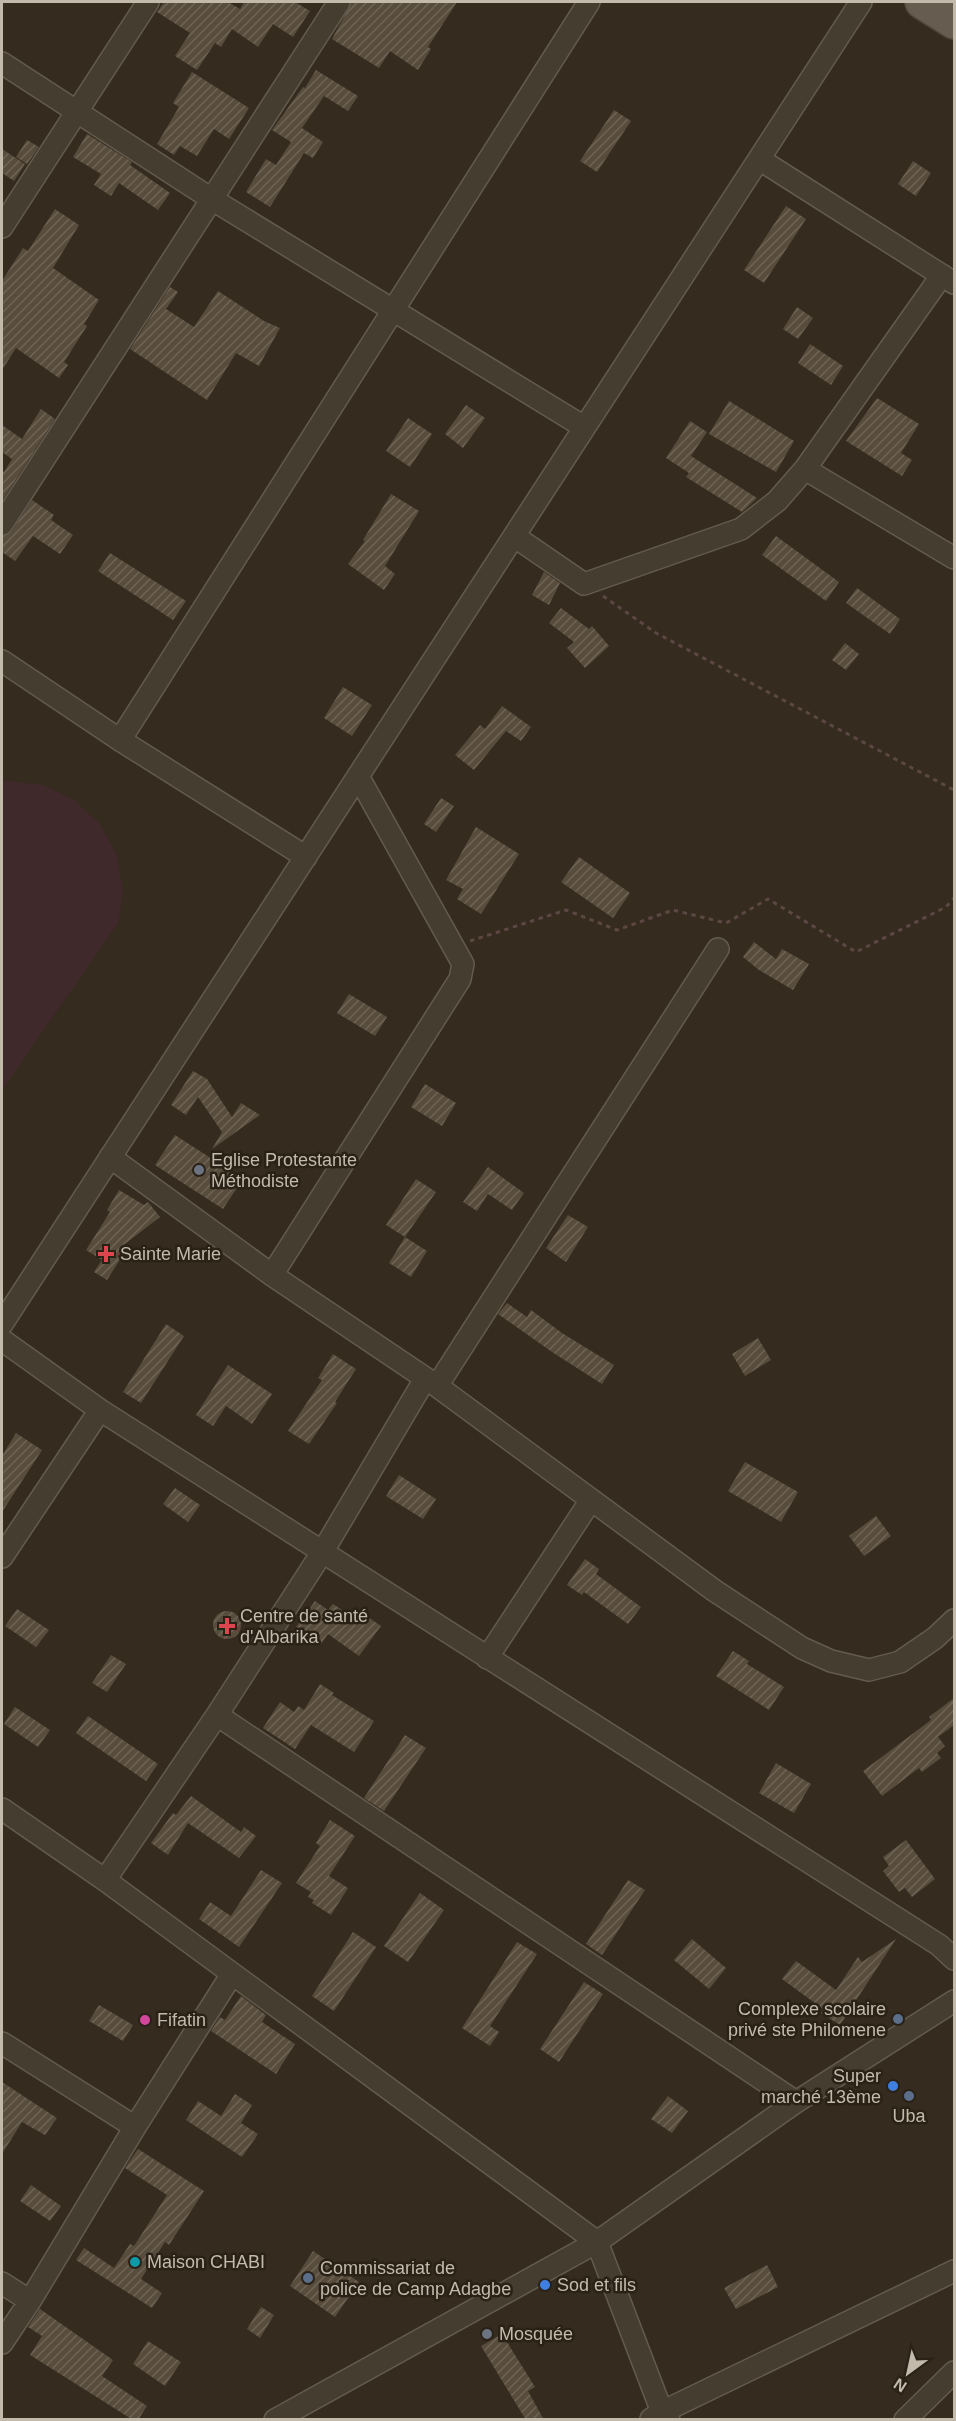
<svg xmlns="http://www.w3.org/2000/svg" width="956" height="2421" viewBox="0 0 956 2421" font-family="Helvetica,sans-serif">
	<defs>
		<pattern id="building-hatch" width="6" height="6" patternUnits="userSpaceOnUse" patternTransform="scale(1.5)"><rect width="6" height="6" fill="#584c3c"/><path d="M-1 1l2-2M0 6l6-6M5 7l2-2" fill="none" stroke="#6e6456"/></pattern>
	</defs>
	<rect width="100%" height="100%" fill="#352b1e"/>
	<path fill="#3f292a" d="M9 781 43 785 74 800 100 824 116 854 123 888 119 922 2 1090V782Z"/>
	<path fill="url(#building-hatch)" d="M164 2H228L240 9 244 2H295L310 11 293 37 273 24 258 47 232 29 221 47 215 43 197 70 175 56 190 33 157 12Z
		M352 2H457L428 47 431 49 418 70 390 51 379 68 332 39Z
		M316 70 358 96 348 111 324 96 302 128 323 142 313 158 304 153 270 207 246 192 266 159 276 165 291 142 272 130 303 87 305 88Z
		M192 72 249 108 229 139 214 129 197 156 180 146 174 155 157 144 179 107 173 103Z
		M614 110 631 121 597 172 580 161Z
		M87 134 132 162 130 165 170 193 158 210 119 183 111 196 94 185 101 174 73 157Z
		M27 140 39 147 27 164 16 157Z
		M2 149 25 164 14 181 2 173Z
		M913 161 931 173 916 196 898 184Z
		M786 206 806 219 764 283 744 270Z
		M55 209 79 225 53 268 99 300 84 324 87 326 64 362 68 365 59 378 16 348 2 370V281L23 248 28 251Z
		M170 287 178 292 166 309 194 327 218 291 264 321 280 328 259 366 236 353 207 400 130 349Z
		M797 307 813 318 798 339 783 329Z
		M810 344 843 366 831 385 798 363Z
		M877 398 919 424 901 453 912 460 902 476 846 441Z
		M729 401 794 441 776 472 709 434Z
		M466 405 485 418 463 448 445 434Z
		M41 409 55 419 2 501V470L4 472 12 459 2 452V425L22 439Z
		M408 418 432 434 410 467 386 451Z
		M690 421 707 432 691 456 757 498 742 512 686 477 689 473 666 458Z
		M391 494 419 511 385 566 395 574 384 590 348 564 365 541 363 540Z
		M32 500 54 515 51 520 73 535 60 554 33 536 15 561 2 552V537L12 531Z
		M776 536 839 582 826 601 762 555Z
		M110 553 186 601 173 620 98 571Z
		M544 572 560 583 549 605 532 595Z
		M857 588 900 619 890 634 846 603Z
		M561 608 589 629 592 626 609 646 585 668 567 648 574 642 549 623Z
		M845 643 859 654 846 670 832 660Z
		M343 687 372 705 352 736 324 718Z
		M502 706 531 727 521 741 506 731 474 770 455 755 480 725 485 729Z
		M441 798 454 806 436 832 424 824Z
		M476 827 519 854 481 914 457 899 463 889 446 880Z
		M579 857 630 893 613 918 561 882Z
		M754 942 776 959 782 949 809 964 793 990 759 970 743 957Z
		M349 994 387 1017 375 1036 337 1013Z
		M193 1071 207 1079 232 1117 241 1103 260 1115 212 1149 222 1132 198 1097 186 1115 171 1105Z
		M425 1084 456 1103 442 1126 411 1107Z
		M175 1135 243 1179 223 1209 155 1165Z
		M488 1167 524 1193 512 1210 488 1194 477 1211 463 1202Z
		M416 1179 436 1192 405 1237 386 1225Z
		M119 1190 144 1205 148 1202 160 1217 121 1247 126 1250 107 1280 94 1272 102 1260 86 1250 110 1212 107 1210Z
		M568 1215 588 1227 566 1262 546 1248Z
		M405 1237 427 1251 411 1277 389 1263Z
		M507 1303 527 1317 531 1310 562 1333 614 1365 602 1384 552 1352 498 1314Z
		M166 1324 184 1336 141 1403 123 1392Z
		M758 1338 771 1360 745 1376 732 1354Z
		M333 1354 356 1369 335 1402 337 1403 309 1444 288 1431 322 1380 318 1378Z
		M228 1365 272 1394 252 1424 226 1406 213 1426 196 1415Z
		M16 1433 42 1450 2 1512V1456Z
		M745 1462 798 1492 781 1522 728 1491Z
		M399 1475 436 1499 423 1519 386 1496Z
		M175 1488 200 1505 188 1522 163 1504Z
		M876 1516 891 1536 864 1556 849 1536Z
		M585 1559 599 1569 596 1574 641 1607 628 1624 584 1592 582 1595 567 1585Z
		M315 1601 328 1610 333 1604 357 1620 362 1613 381 1626 359 1656 328 1634 321 1644 296 1627Z
		M17 1609 49 1630 36 1647 5 1626Z
		M213 1625a14 14 0 1 1 28 0a14 14 0 1 1-28 0Z
		M733 1651 749 1661 747 1664 784 1687 769 1710 716 1676Z
		M111 1655 126 1664 107 1692 92 1683Z
		M320 1684 334 1693 332 1695 374 1721 354 1752 311 1725 295 1749 263 1728 280 1702 294 1712 298 1706 304 1710Z
		M954 1698V1725L938 1737 945 1746 937 1753 941 1758 922 1772 919 1768 882 1796 863 1771 931 1720 929 1717Z
		M15 1707 50 1730 38 1747 4 1724Z
		M88 1716 158 1764 146 1781 76 1733Z
		M405 1735 426 1748 384 1811 364 1798Z
		M776 1763 811 1784 794 1813 759 1793Z
		M191 1796 241 1832 244 1827 256 1836 239 1858 188 1823 168 1855 151 1843 173 1813 176 1815Z
		M330 1820 355 1836 329 1876 348 1888 331 1915 312 1903 314 1900 308 1897 311 1892 296 1883 320 1846 316 1843Z
		M906 1840 935 1879 912 1897 905 1888 899 1892 883 1871 889 1866 883 1857Z
		M261 1870 282 1883 239 1947 199 1919 210 1902 231 1916Z
		M628 1880 645 1890 602 1955 586 1944Z
		M420 1893 444 1910 408 1962 384 1946Z
		M353 1932 376 1947 334 2011 312 1996Z
		M692 1939 726 1968 709 1989 674 1960Z
		M896 1939 840 2025 821 2013 823 2009 782 1979 796 1961 836 1990 858 1957 862 1962Z
		M517 1942 537 1954 490 2026 499 2032 490 2046 462 2028Z
		M584 1982 603 1994 559 2062 540 2049Z
		M241 1996 266 2015 262 2022 295 2044 276 2074 211 2031 220 2017 225 2020Z
		M99 2005 133 2025 123 2041 89 2021Z
		M2 2082 57 2118 45 2135 22 2122 2 2154Z
		M235 2094 252 2105 241 2123 258 2134 242 2157 186 2120 198 2101 221 2116Z
		M668 2096 688 2111 672 2133 651 2119Z
		M138 2149 204 2191 169 2245 165 2242 141 2279 162 2293 152 2308 76 2260 84 2248 114 2268 130 2244 134 2246 167 2195 125 2168Z
		M31 2185 61 2206 50 2221 20 2201Z
		M313 2251 359 2282 335 2317 290 2286Z
		M767 2265 778 2287 736 2309 724 2288Z
		M261 2307 274 2315 260 2338 247 2329Z
		M40 2309 113 2360 102 2376 147 2406 138 2420H133L30 2355 42 2336 28 2327Z
		M502 2334 535 2387 528 2391 544 2420H526L481 2346Z
		M148 2341 181 2362 165 2386 133 2364Z"/>
	<g fill="none" stroke-linecap="round" stroke-linejoin="round">
		<g stroke="#645b4f" stroke-width="24">
			<path id="street" d="M2 63 210 198 584 427
				M759 159 954 283
				M2 227 148 2
				M805 469 954 558
				M2 524 339 2
				M514 536 584 584 741 529 777 501 805 469 942 275
				M2 661 120 740 306 857
				M120 740 589 2
				M110 1157 272 1275 437 1386 715 1591 802 1648 831 1661 869 1670 900 1662 935 1638 954 1620
				M272 1275 460 979 463 964 358 776
				M2 1324 861 2
				M2 1340 100 1410 939 1945 954 1959
				M437 1386 718 949
				M2 1557 100 1410
				M487 1658 591 1500
				M217 1715 796 2102
				M2 1809 105 1880 597 2242 662 2412 669 2420
				M105 1880 217 1715 323 1551 425 1379
				M2 2043 135 2127
				M2 2283 30 2301
				M2 2343 30 2301 135 2127 232 1974
				M651 2419 662 2412 954 2271
				M275 2420 597 2242 796 2102 954 2001
				M905 2420 954 2372"/>
		</g>
		<g stroke="#4f473b" stroke-width="36">
			<path id="primary" d="M922 2 954 22"/>
		</g>
		<path stroke="#5b4744" stroke-width="3" stroke-dasharray="4.5 4.5" stroke-linecap="butt" d="M603 596 656 633 954 790
			M470 941 566 910 617 930 673 910 726 923 768 899 856 952 946 907 954 898"/>
		<use href="#street" stroke="#463d31" stroke-width="21"/>
		<use href="#primary" stroke="#665c4f" stroke-width="33"/>
	</g>
	<g fill="#6b7280" stroke="#2a2217" stroke-width="2">
		<circle cx="199" cy="1170" r="6"/>
		<circle cx="487" cy="2334" r="6"/>
	</g>
	<g fill="#e0444e" stroke="#2a2217" stroke-width="2">
		<path d="M103 1245h6v6h6v6h-6v6h-6v-6h-6v-6h6z"/>
		<path d="M224 1617h6v6h6v6h-6v6h-6v-6h-6v-6h6z"/>
	</g>
	<g fill="#5c6f8a" stroke="#2a2217" stroke-width="2">
		<circle cx="898" cy="2019" r="6"/>
		<circle cx="909" cy="2096" r="6"/>
		<circle cx="308" cy="2278" r="6"/>
	</g>
	<circle fill="#d1479c" stroke="#2a2217" stroke-width="2" cx="145" cy="2020" r="6"/>
	<g fill="#3f7fe0" stroke="#2a2217" stroke-width="2">
		<circle cx="893" cy="2086" r="6"/>
		<circle cx="545" cy="2285" r="6"/>
	</g>
	<circle fill="#0f9aa8" stroke="#2a2217" stroke-width="2" cx="135" cy="2262" r="6"/>
	<g text-anchor="middle" dominant-baseline="central" stroke-width="5" stroke-linejoin="round" paint-order="stroke">
		<g font-size="18" fill="#c3baab" stroke="#2a2217" text-anchor="start">
			<text x="211" y="1160">Eglise Protestante<tspan x="211" dy="21">Méthodiste</tspan></text>
			<text x="120" y="1254">Sainte Marie</text>
			<text x="240" y="1616">Centre de santé<tspan x="240" dy="21">d'Albarika</tspan></text>
			<text x="886" y="2009" text-anchor="end">Complexe scolaire<tspan x="886" dy="21">privé ste Philomene</tspan></text>
			<text x="157" y="2020">Fifatin</text>
			<text x="881" y="2076" text-anchor="end">Super<tspan x="881" dy="21">marché 13ème</tspan></text>
			<text x="909" y="2116" text-anchor="middle">Uba</text>
			<text x="147" y="2262">Maison CHABI</text>
			<text x="320" y="2268">Commissariat de<tspan x="320" dy="21">police de Camp Adagbe</tspan></text>
			<text x="557" y="2285">Sod et fils</text>
			<text x="499" y="2334">Mosquée</text>
		</g>
	</g>
	<rect width="956" height="2421" fill="none" stroke="#c3baab" stroke-width="6"/>
	<g transform="translate(908 2373) rotate(213)" stroke="#2a2217" stroke-width="4.5" paint-order="stroke">
	<path d="M0-4.5L10 22L0 15L-10 22Z" fill="#c3baab"/>
	<text y="-9" font-size="16" font-weight="bold" text-anchor="middle" fill="#c3baab">N</text>
	</g>
</svg>
